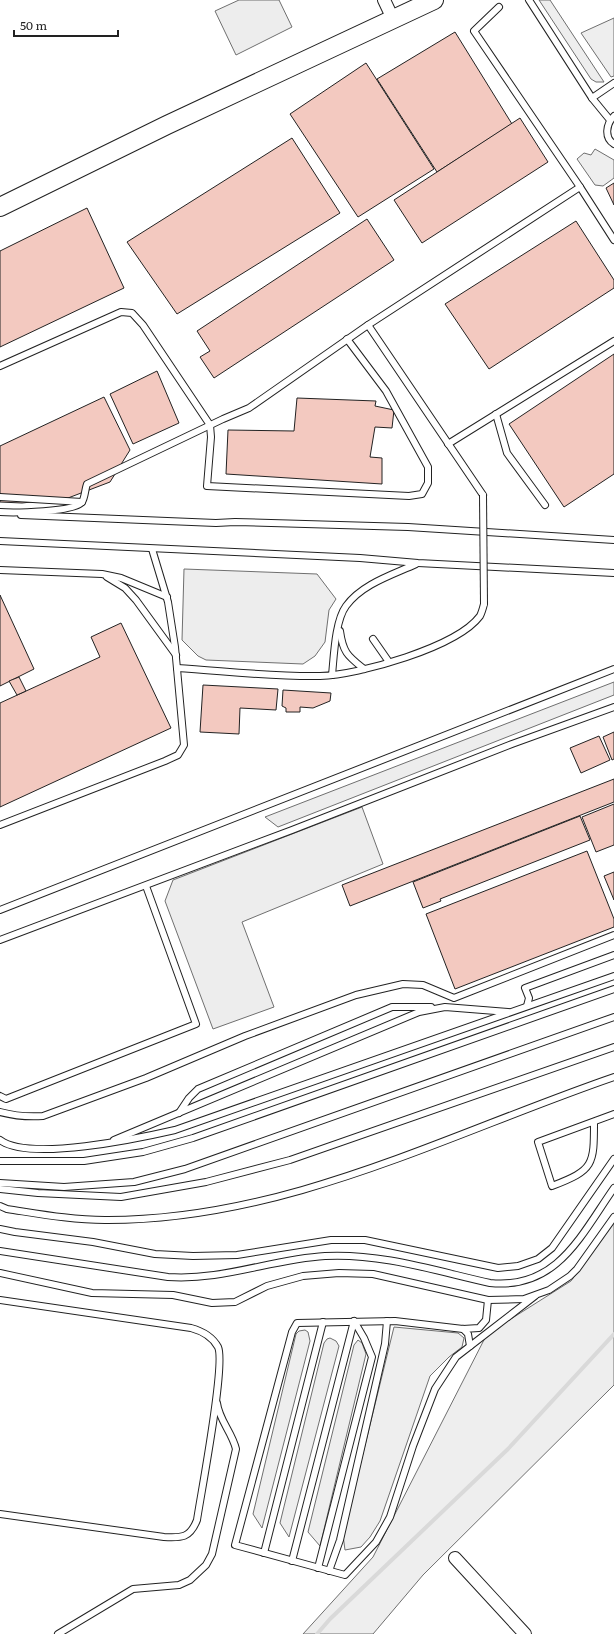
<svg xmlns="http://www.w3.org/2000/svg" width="614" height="1634" font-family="Literata,serif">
<rect width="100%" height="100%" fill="#fff"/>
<g fill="#eee" stroke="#6f6f6f">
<polygon points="539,0 550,0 604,82 596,82 591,79"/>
<polygon points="614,18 614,76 611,77 581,33"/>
<polygon points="595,149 614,160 614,178 603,186 595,185 577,159 584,153 591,155"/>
<polygon points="614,1221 614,1385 423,1575 373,1634 303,1634 373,1557 487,1334 571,1281"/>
<polygon points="394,1327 458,1333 464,1338 462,1347 449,1357 430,1376 380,1521 370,1537 361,1547 345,1550 343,1535"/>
<polygon points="305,1330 308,1332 310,1341 262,1528 253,1514 296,1334 299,1331"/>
<polygon points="330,1338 336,1341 339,1346 289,1537 280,1523 324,1343 327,1339"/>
<polygon points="358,1340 362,1343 366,1354 320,1546 308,1532 354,1345"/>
</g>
<g fill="#ededed" stroke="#6f6f6f">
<polygon points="239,0 279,0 292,27 236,55 215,11"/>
<polygon points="184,569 317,574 336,599 329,610 325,642 315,656 303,664 206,660 198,656 182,640"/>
<polygon points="614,682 614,695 278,827 265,817"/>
<polygon points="362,807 383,864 242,922 274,1007 213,1029 165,901 173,880"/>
</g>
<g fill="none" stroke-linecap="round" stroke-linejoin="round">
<polyline stroke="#d9d9d9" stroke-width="4" points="317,1634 330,1619 508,1449 614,1334"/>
</g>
<g fill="#f3c9c0" stroke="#222">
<polygon points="455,32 512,124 437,172 377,79"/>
<polygon points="366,63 434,169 358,217 290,114"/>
<polygon points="520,118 548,162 422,243 394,200"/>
<polygon points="292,138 340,213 177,314 127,242"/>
<polygon points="614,183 614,205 606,188"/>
<polygon points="87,208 124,288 0,347 0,251"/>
<polygon points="367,219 394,260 214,378 200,357 210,351 197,331"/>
<polygon points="576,221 614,280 614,288 489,369 445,304"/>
<polygon points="614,354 614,474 564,507 509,424"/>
<polygon points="157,371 179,423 133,444 110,394"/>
<polygon points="104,397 130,450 110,482 68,498 22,503 0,502 0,446"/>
<polygon points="297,398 376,401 375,406 394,410 392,428 375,427 370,457 382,458 382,484 226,474 228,430 294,431"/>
<polygon points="0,595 34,669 0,686"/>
<polygon points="121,623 171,728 0,807 0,703 100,657 91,637"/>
<polygon points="19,677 26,691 17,695 9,681"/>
<polygon points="203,685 278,689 276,710 240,708 239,734 200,732"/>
<polygon points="283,690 331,693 330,701 313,708 300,707 300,712 286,712 286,708 282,706"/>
<polygon points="614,732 614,759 612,760 603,737"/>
<polygon points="599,736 610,760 581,773 570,748"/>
<polygon points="614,779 614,802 350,906 342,885"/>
<polygon points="614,804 614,845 596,852 582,817"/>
<polygon points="580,816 590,840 440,899 441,901 423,908 413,882"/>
<polygon points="587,851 614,919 614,927 455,989 426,914"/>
<polygon points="614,872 614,900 604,876"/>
</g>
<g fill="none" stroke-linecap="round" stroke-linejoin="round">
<defs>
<g id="lane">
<polyline points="529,0 592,98 614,83"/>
<polyline points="499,7 474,31 580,187 614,240"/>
<polyline points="592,98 610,120"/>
<path d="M614 116C606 124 604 138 614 144"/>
<polyline points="368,325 483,495"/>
<polyline points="0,366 121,312 132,313 143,325 210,425 211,437 207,486 409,496 422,494 428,483 428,467 386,391 347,339"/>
<polyline points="496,414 507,453 545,505"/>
<polyline points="448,444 614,341"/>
<polyline points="0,497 82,502"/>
<path d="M0 512C13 513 76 512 82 502 85 498 85 489 87 484L223 419 249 408 368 325 580 187"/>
<polyline points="21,515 216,523 235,522 408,527 614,540"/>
<polyline points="0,541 360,558 418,563 614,573"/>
<polyline points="0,570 102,574 121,578 167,597"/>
<polyline points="107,577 125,588 136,600 176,655"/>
<path d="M340 631C343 653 348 656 364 669"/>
<polyline points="373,639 389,662"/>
<path d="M177 668C225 671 273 677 320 676 359 675 457 647 480 616 482 612 483 608 484 604"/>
<path d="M332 675C334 656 335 621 346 606 362 584 392 575 416 564"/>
<polyline points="0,825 165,761 178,755 184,745 175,647 168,602 152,549"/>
<polyline points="0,910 614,669"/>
<polyline points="0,940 292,830 512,744 614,707"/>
<polyline points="527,1006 529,998 525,988 614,955"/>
<polyline points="0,1096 6,1099 196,1024 146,886"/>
<path d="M0 1112C15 1116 28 1117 43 1116L146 1078 245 1036 356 995 403 984 423 985 454 998 614 935"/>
<polyline points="179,1113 189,1098 198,1089 392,1007 431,1007"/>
<path d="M594 1122C594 1165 594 1170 552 1186L538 1142 614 1114"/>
<path d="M0 1140C29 1162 140 1138 175 1130L614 976"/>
<polyline points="114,1140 419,1012 445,1007 508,1012"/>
<polyline points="0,1161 84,1161 143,1152 193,1138 614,989"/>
<polyline points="0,1183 64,1187 134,1182 185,1169 614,1017"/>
<polyline points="0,1189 38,1193 121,1197 206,1182 290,1160 614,1047"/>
<path d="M0 1206 7 1209C40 1214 72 1220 105 1220 285 1221 448 1134 614 1077"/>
<polyline points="0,1229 15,1232 93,1242 155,1254 193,1256 237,1255 331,1240 365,1240 498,1268 518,1266 538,1259 552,1248 614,1159"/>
<path d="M0 1251 168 1277C222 1281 272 1259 325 1256 381 1253 436 1271 490 1283 557 1290 581 1235 614 1188"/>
<polyline points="0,1273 92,1293 173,1295 212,1303 235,1302 267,1286 303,1276 339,1273 373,1274 488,1300 524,1299 549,1290 570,1276 577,1269 614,1217"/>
<path d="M0 1300 191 1328C202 1331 212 1336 218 1347 226 1364 201 1493 197 1520 190 1538 182 1538 164 1537L0 1514"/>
<polyline points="488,1300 486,1320 479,1328 463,1329 395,1321 297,1323 292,1332 235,1545 345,1575 376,1542 390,1517 413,1446 435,1389 456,1357 535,1296"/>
<polyline points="463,1329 468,1334 470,1346"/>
<polyline points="264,1553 323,1322"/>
<polyline points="292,1561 354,1321"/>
<polyline points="318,1568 372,1357 364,1338 354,1321"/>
<polyline points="329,1571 340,1540 385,1344 387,1321"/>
<path d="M58 1634 133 1589 179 1585 190 1580 206 1565 212 1554 236 1449C232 1432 219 1420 217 1403"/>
</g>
<g id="street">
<polyline points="384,0 393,19"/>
<polyline points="455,1558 525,1634"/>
</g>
<polyline id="secondary" points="0,207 167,125 434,0"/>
</defs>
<use href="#lane" stroke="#222" stroke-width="8"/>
<use href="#street" stroke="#222" stroke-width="14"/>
<use href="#secondary" stroke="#222" stroke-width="20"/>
<use href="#lane" stroke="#fff" stroke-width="6"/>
<use href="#street" stroke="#fff" stroke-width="12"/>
<use href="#secondary" stroke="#fff" stroke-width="18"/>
<defs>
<polyline id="lane-bridge" points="483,495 484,604"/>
</defs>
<use href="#lane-bridge" stroke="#222" stroke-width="8" stroke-linecap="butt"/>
<use href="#lane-bridge" stroke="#fff" stroke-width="6"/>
</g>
<path d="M14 30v6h104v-6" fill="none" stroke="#222222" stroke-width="2"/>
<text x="20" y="30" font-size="12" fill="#222222" stroke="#ffffff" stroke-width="3" paint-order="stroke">50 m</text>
</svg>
